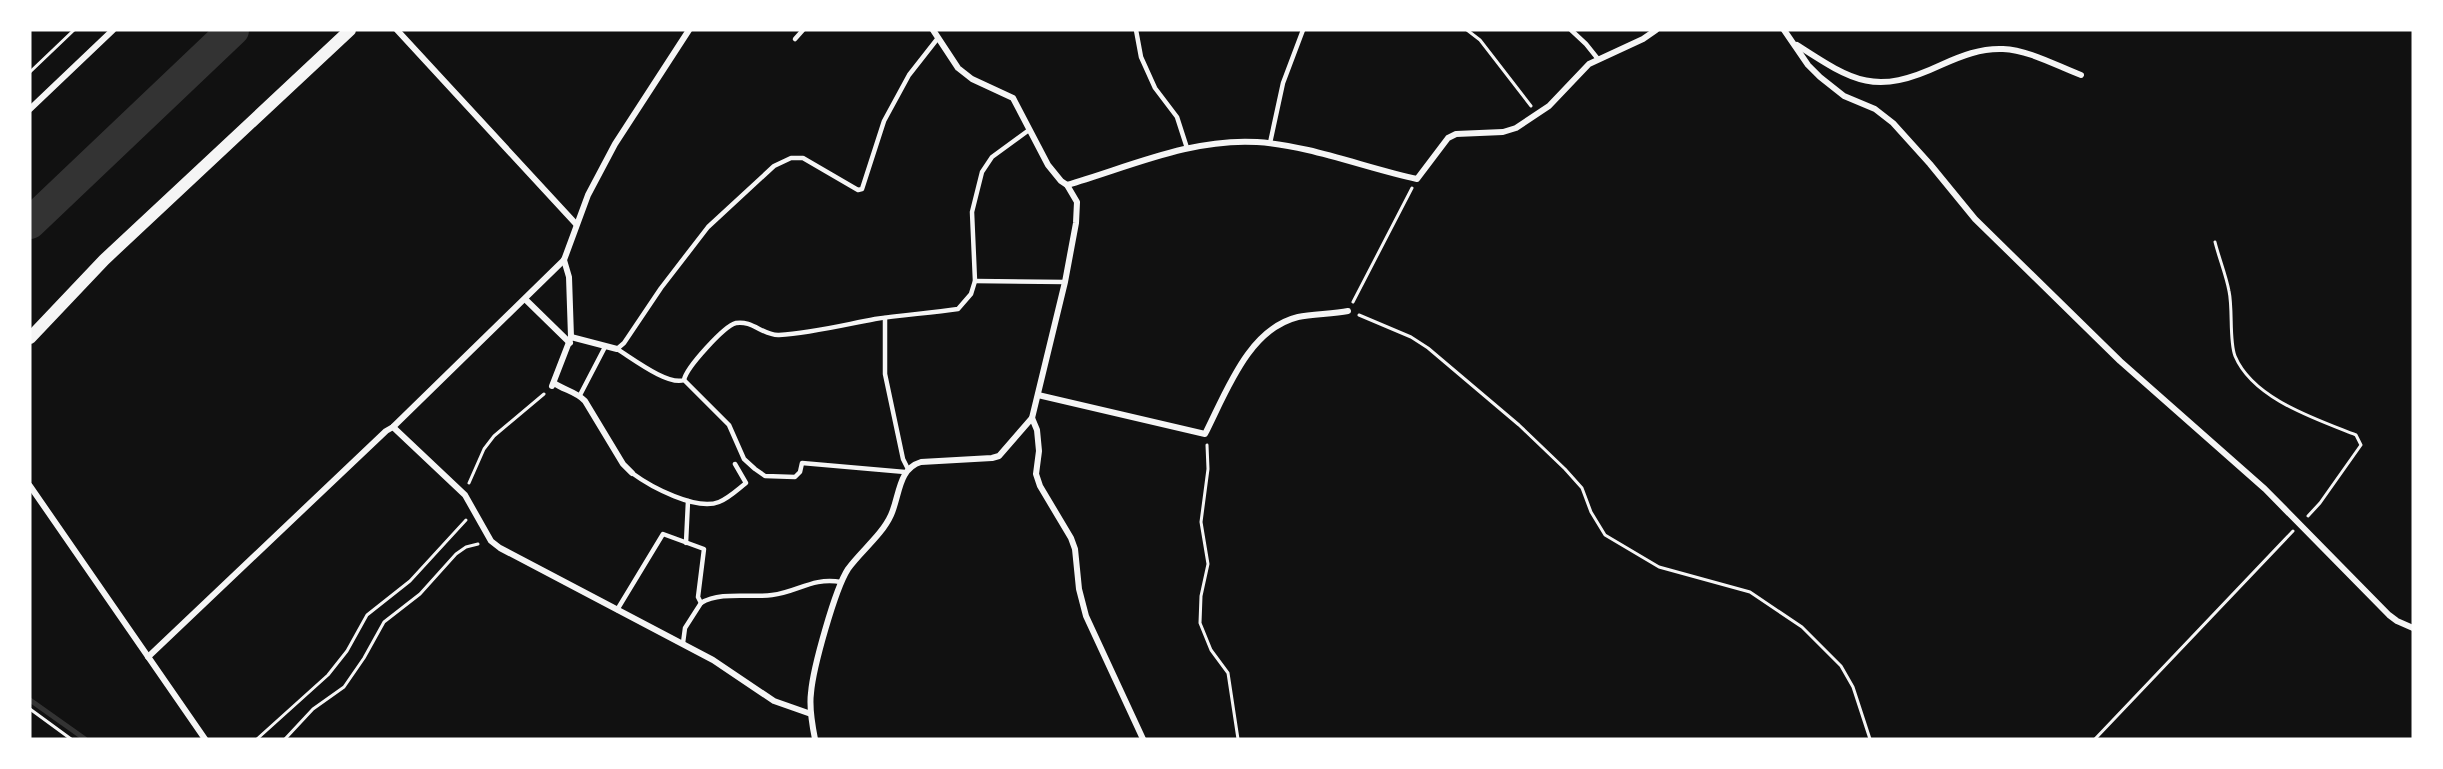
<svg xmlns="http://www.w3.org/2000/svg" width="2443" height="769" font-family="'Fira Sans',sans-serif">
<rect width="100%" height="100%" fill="#111"/>
<g fill="none" stroke-linecap="round" stroke-linejoin="round">
<polyline stroke="#333" stroke-width="5" points="30,700 85,739"/>
<polyline stroke="#333" stroke-width="32" points="30,223 233,30"/>
<g stroke="#f5f5f5" stroke-width="3">
<polyline points="1467,30 1480,40 1531,106"/>
<polyline points="30,72 74,30"/>
<path d="M2215 242C2219 258 2226 275 2229 291 2233 309 2229 341 2235 356 2253 399 2316 419 2356 435L2361 445 2320 503 2308 516"/>
<polyline points="1353,302 1412,188"/>
<polyline points="1359,315 1411,337 1428,348 1519,425 1565,469 1582,488 1591,512 1605,535 1659,567 1750,592 1802,627 1841,666 1853,687 1870,739"/>
<polyline points="1207,445 1208,469 1201,522 1208,564 1201,596 1200,623 1211,650 1228,673 1238,739"/>
<polyline points="469,483 484,449 494,436 544,394"/>
<polyline points="30,709 71,739"/>
<polyline points="257,739 328,675 347,651 367,615 410,581 466,520"/>
<polyline points="285,739 313,709 344,687 364,658 384,622 420,594 456,554 466,547 478,544"/>
<polyline points="2095,739 2293,531"/>
</g>
<g stroke="#f5f5f5" stroke-width="4.5">
<polyline points="1136,30 1141,57 1155,88 1177,117 1187,148"/>
<polyline points="1571,30 1586,44 1598,59"/>
<path d="M938 38 909 75 884 121 862 189 858 190 803 158H791L774 166 708 227 661 288 624 343 617 349C632 358 668 386 684 380 686 368 724 326 736 323 752 320 764 336 779 335 812 333 843 325 875 319 902 315 930 313 958 309L971 294 975 281 972 212 982 172 992 157 1029 130"/>
<polyline points="795,39 803,30"/>
<polyline points="1270,143 1283,83 1303,30"/>
<polyline points="975,281 1065,282"/>
<polyline points="885,318 885,374 903,459 908,469"/>
<polyline points="684,380 729,425 744,459 755,469 765,476 795,477 800,472 802,463 905,472"/>
<polyline points="580,395 605,347"/>
<path d="M632 473C651 487 696 511 719 502 729 498 737 490 746 483L735 464"/>
<polyline points="686,543 688,501"/>
<path d="M701 603C721 591 750 598 772 595 798 592 812 577 841 582"/>
<polyline points="617,610 663,534 704,549 698,597 701,603 685,628 683,643"/>
</g>
<g stroke="#f5f5f5" stroke-width="6">
<polyline points="397,30 576,224"/>
<polyline points="933,30 958,68 972,79 1013,98 1048,165 1061,181 1067,185 1077,202 1076,223 1065,282 1032,418 1037,430 1039,451 1036,474 1040,486 1071,538 1075,549 1079,589 1086,616 1143,739"/>
<polyline points="1784,30 1808,65 1820,77 1844,96 1875,109 1893,123 1930,164 1975,219 2120,361 2265,489 2389,615 2397,621 2413,628"/>
<path d="M1797 45C1854 82 1875 96 1941 65 1961 56 1981 48 2003 49 2029 50 2057 66 2081 75"/>
<polyline points="30,109 113,30"/>
<path d="M1067 185C1129 167 1191 138 1257 142 1308 145 1366 168 1417 179L1448 138 1456 134 1503 132 1516 128 1549 106 1589 64 1643 39 1656 30"/>
<polyline points="525,299 570,343"/>
<polyline points="571,337 617,349"/>
<path d="M554 383C564 390 577 392 585 401L623 464 632 473"/>
<polyline points="552,386 571,337 569,277 564,260"/>
<path d="M1038 395 1205 434C1226 393 1248 329 1298 317 1312 314 1332 314 1348 311"/>
<polyline points="393,427 465,495 491,541 500,548 713,660 774,701 811,714"/>
<polyline points="30,486 205,739"/>
<polyline points="148,657 386,431 393,427 564,260 588,195 615,144 689,30"/>
<path d="M815 739C812 724 809 708 811 693 813 668 835 589 848 569 861 551 882 535 891 515 900 495 898 469 921 462L992 458 999 456 1032 418"/>
</g>
<polyline stroke="#f5f5f5" stroke-width="12" points="30,338 104,260 350,30"/>
</g>
<rect width="2443" height="769" fill="none" stroke="#ffffff" stroke-width="63"/>
</svg>
